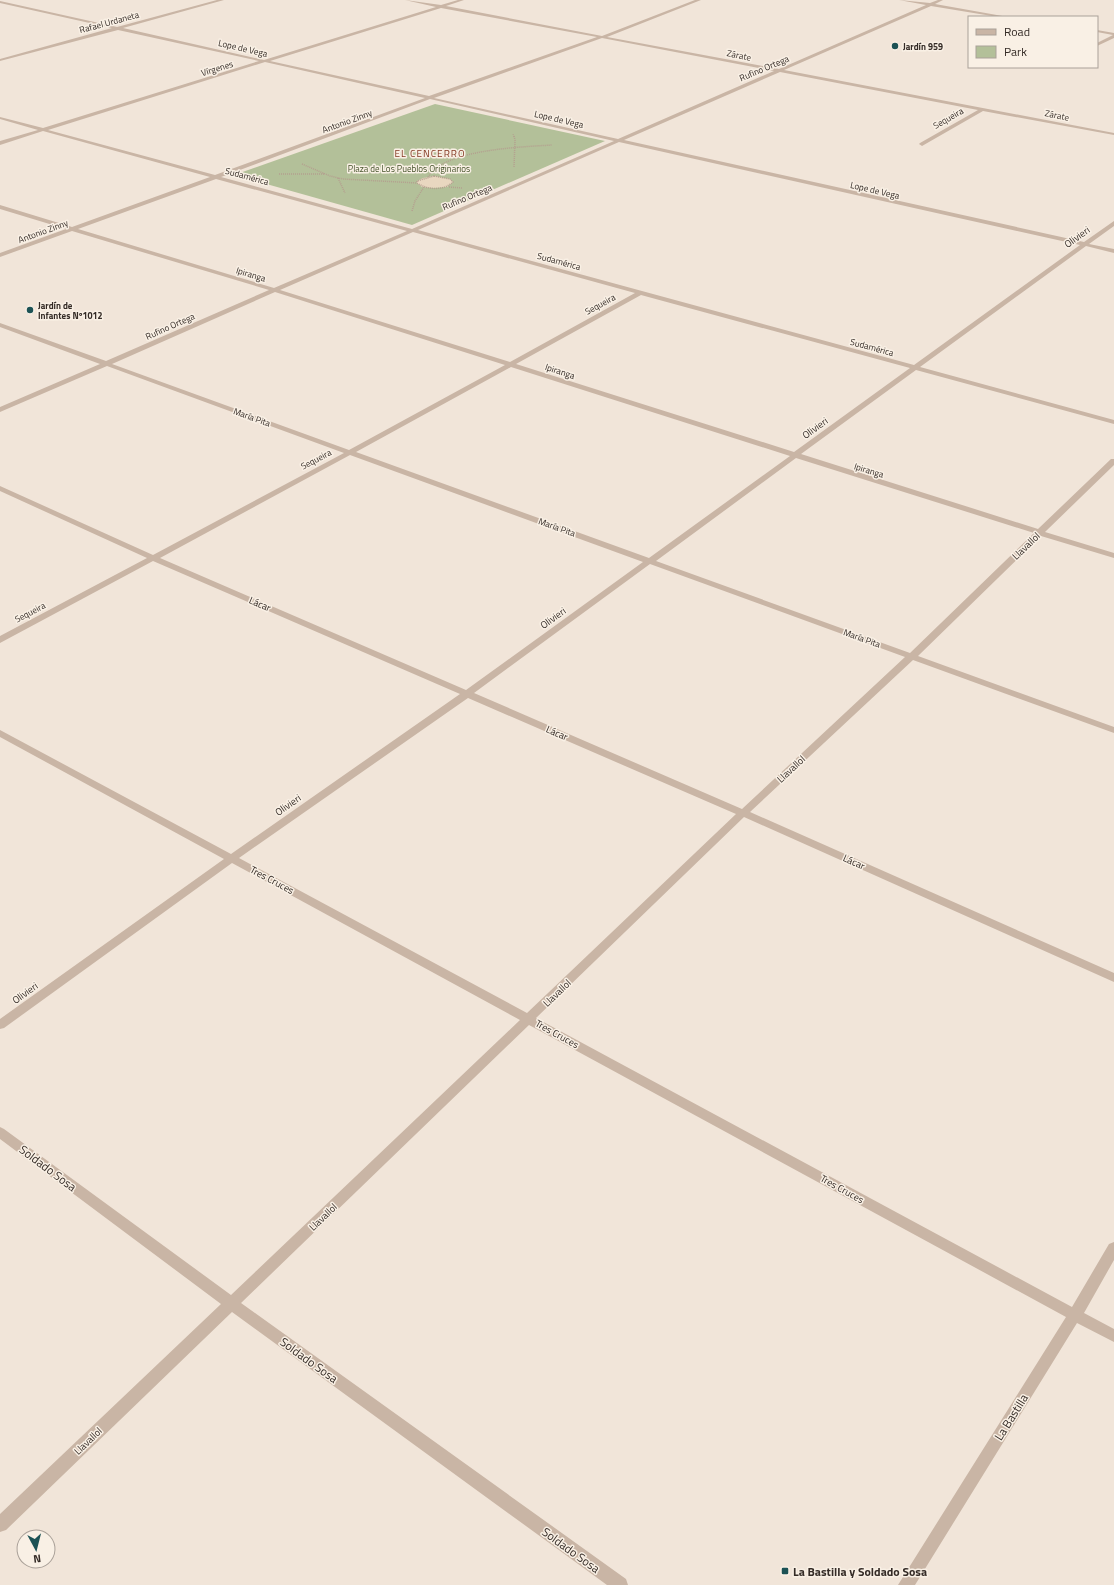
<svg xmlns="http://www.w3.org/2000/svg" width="1114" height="1585" font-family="'Titillium Web',sans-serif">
<rect width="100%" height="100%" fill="#f1e5d9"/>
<polygon fill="#b3c099" points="435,104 605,141 412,225 234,175"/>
<polygon fill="#e9d7c0" points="434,176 450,179 453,182 447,187 433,188 422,187 417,183 417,181 423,178"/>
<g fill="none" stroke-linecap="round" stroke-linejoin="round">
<polyline stroke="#b49f8f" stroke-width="1" stroke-dasharray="1 1" stroke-linecap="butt" points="513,134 514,137"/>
<g stroke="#b49f8f" stroke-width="1.5" stroke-dasharray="1 1" stroke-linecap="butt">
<polyline points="514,136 515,140 514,167"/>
<polyline points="302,164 330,176 343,179 417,183"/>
<polyline points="279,174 324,174"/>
<path d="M434 176 450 179 453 182C443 191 428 190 417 183V181Z"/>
<path d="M428 177C430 174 433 170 436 168 463 149 520 147 552 145"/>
<polyline points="338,178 345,193"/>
<polyline points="449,187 462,188"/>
<polyline points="412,211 415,201 424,187"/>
</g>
<g fill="#c9b5a5" fill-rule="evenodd">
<path d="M217 0H224L123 28 264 60 436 7 405 0 441 5 458 0H464L446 6 602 36 695 0H701L607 37 779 69 926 5 899 0 930 3 938 0H943L935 4 1008 17H998L931 6 784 70 1114 133V135L983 111 922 146 919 144 920 143 978 110 780 72 624 140 1084 242 1114 221V226L1089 244 1114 249V253L1086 246 920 367 1114 420V424L916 370 801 454 1038 529 1111 459H1114V465L1045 532 1114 553V558L1041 536 918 656 1114 727V733L913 660 750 812 1114 973V982L744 817 536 1018 1072 1307 1109 1244 1114 1242V1260L1084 1313 1114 1329V1342L1077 1323 915 1585H898L1066 1317 529 1025 241 1303 626 1579 628 1585H607L232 1312 6 1530 0 1532V1514L221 1304 0 1139V1127L4 1129 231 1295 520 1020 232 863 4 1028 0 1029V1019L224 859 0 737V730L231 854 460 694 153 561 0 643V636L147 558 0 491V486L153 555 344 453 107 366 0 412V407L100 364 0 327V323L106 361 269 290 72 231 0 257V253L66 229 0 209V205L72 227 210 177 43 131 0 145V141L38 130 0 119V117L43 128 259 61 118 30 0 61V59L112 28 0 3V1L117 27ZM441 8 597 37 429 96 270 61ZM602 38 774 71 618 139 434 98ZM265 62 425 98 215 175 48 130ZM430 99 614 141 412 229 221 177ZM619 142 1080 245 914 365 418 230ZM216 179 407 231 274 288 78 229ZM413 232 635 293 510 362 280 290ZM275 292 505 365 349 450 112 364ZM641 295 910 368 794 452 516 364ZM511 367 790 456 649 558 356 452ZM350 455 643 562 466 690 160 558ZM796 458 1034 533 910 653 656 561ZM650 564 905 657 742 809 474 693ZM468 698 736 814 527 1013 239 858Z"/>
<polygon points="1097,30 1114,33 1114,38 1097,46 1097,43 1113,35 1097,32"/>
</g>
</g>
<g fill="#1c5255" stroke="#f9f0e5" stroke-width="1.5">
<circle cx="895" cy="46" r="4"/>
<circle cx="30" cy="310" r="4"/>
<rect x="781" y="1567" width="8" height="8" rx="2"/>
</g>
<g text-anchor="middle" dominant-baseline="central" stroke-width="3" stroke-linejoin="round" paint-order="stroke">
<g font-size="9" fill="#342b26" stroke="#f9f0e5">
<text transform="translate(109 22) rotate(-15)">Rafael Urdaneta</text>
<text transform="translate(243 48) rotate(13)">Lope de Vega</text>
<text transform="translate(739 55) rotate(11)">Zárate</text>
<text transform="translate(217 68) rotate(-17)">Vírgenes</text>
<text transform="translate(764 68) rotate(-23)">Rufino Ortega</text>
<text transform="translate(1057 115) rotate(11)">Zárate</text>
<text transform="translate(948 118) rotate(-30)">Sequeira</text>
<text transform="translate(559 119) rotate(13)">Lope de Vega</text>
<text transform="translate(347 121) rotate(-20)">Antonio Zinny</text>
<text transform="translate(247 176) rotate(15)">Sudamérica</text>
<text transform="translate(875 190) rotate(13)">Lope de Vega</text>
<text transform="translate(467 197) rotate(-23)">Rufino Ortega</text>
<text transform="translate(43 231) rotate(-20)">Antonio Zinny</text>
<text transform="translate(559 261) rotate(15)">Sudamérica</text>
<text transform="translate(251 274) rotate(17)">Ipiranga</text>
<text transform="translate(600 304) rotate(-29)">Sequeira</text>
<text transform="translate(170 326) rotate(-24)">Rufino Ortega</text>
<text transform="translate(872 347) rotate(15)">Sudamérica</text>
<text transform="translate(560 371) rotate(18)">Ipiranga</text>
<text transform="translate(252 417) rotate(20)">María Pita</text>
<text transform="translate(316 459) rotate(-28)">Sequeira</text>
<text transform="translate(869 470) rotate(17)">Ipiranga</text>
<text transform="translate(557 527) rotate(20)">María Pita</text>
<text transform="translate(30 612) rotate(-28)">Sequeira</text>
<text transform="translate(862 638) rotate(20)">María Pita</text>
</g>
<g font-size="9" font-weight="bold" fill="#342b26" stroke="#f9f0e5" text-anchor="start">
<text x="903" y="46">Jardín 959</text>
<text x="38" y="305">Jardín de<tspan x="38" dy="10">Infantes Nº1012</tspan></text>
</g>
<g font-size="9" fill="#44522a" stroke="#f9f0e5">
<text x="409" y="168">Plaza de Los Pueblos Originarios</text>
</g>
<g font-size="10" letter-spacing="1" fill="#833720" stroke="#f9f0e5">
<text x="430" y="153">EL CENCERRO</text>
</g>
<g font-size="10" fill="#342b26" stroke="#f9f0e5">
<text transform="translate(1077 237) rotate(-36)">Olivieri</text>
<text transform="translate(815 428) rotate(-36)">Olivieri</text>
<text transform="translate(1026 546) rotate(-44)">Llavallol</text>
<text transform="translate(260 604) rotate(23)">Lácar</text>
<text transform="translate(553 618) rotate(-36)">Olivieri</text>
<text transform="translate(557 733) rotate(23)">Lácar</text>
<text transform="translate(791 769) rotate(-43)">Llavallol</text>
<text transform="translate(288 805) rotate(-35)">Olivieri</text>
<text transform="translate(854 862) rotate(24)">Lácar</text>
<text transform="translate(272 880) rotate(28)">Tres Cruces</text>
<text transform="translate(25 993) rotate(-36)">Olivieri</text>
<text transform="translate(557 993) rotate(-44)">Llavallol</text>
<text transform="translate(557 1034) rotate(29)">Tres Cruces</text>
<text transform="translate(842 1189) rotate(29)">Tres Cruces</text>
<text transform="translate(323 1217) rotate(-44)">Llavallol</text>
<text transform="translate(88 1441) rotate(-44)">Llavallol</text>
</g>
<g font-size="12" fill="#342b26" stroke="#f9f0e5">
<text transform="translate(48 1168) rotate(37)">Soldado Sosa</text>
<text transform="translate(309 1360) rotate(36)">Soldado Sosa</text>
<text transform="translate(1011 1417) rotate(-58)">La Bastilla</text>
<text transform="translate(571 1550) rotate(36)">Soldado Sosa</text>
</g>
<g font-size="12" font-weight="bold" fill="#342b26" stroke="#f9f0e5" text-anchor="start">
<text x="793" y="1571">La Bastilla y Soldado Sosa</text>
</g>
</g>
<rect x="968" y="16" width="130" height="52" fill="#f9f0e5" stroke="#aaa199"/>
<rect x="976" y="29" width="20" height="6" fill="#c9b5a5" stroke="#aaa199"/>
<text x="1004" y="36" font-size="12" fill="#342b26">Road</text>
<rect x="976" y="46" width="20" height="12" fill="#b3c099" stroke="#aaa199"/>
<text x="1004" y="56" font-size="12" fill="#342b26">Park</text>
<g transform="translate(36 1549) rotate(173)"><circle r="19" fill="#f9f0e5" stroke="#aaa199"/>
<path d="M0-3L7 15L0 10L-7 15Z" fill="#1c5255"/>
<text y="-6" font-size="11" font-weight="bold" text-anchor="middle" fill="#342b26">N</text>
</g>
</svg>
